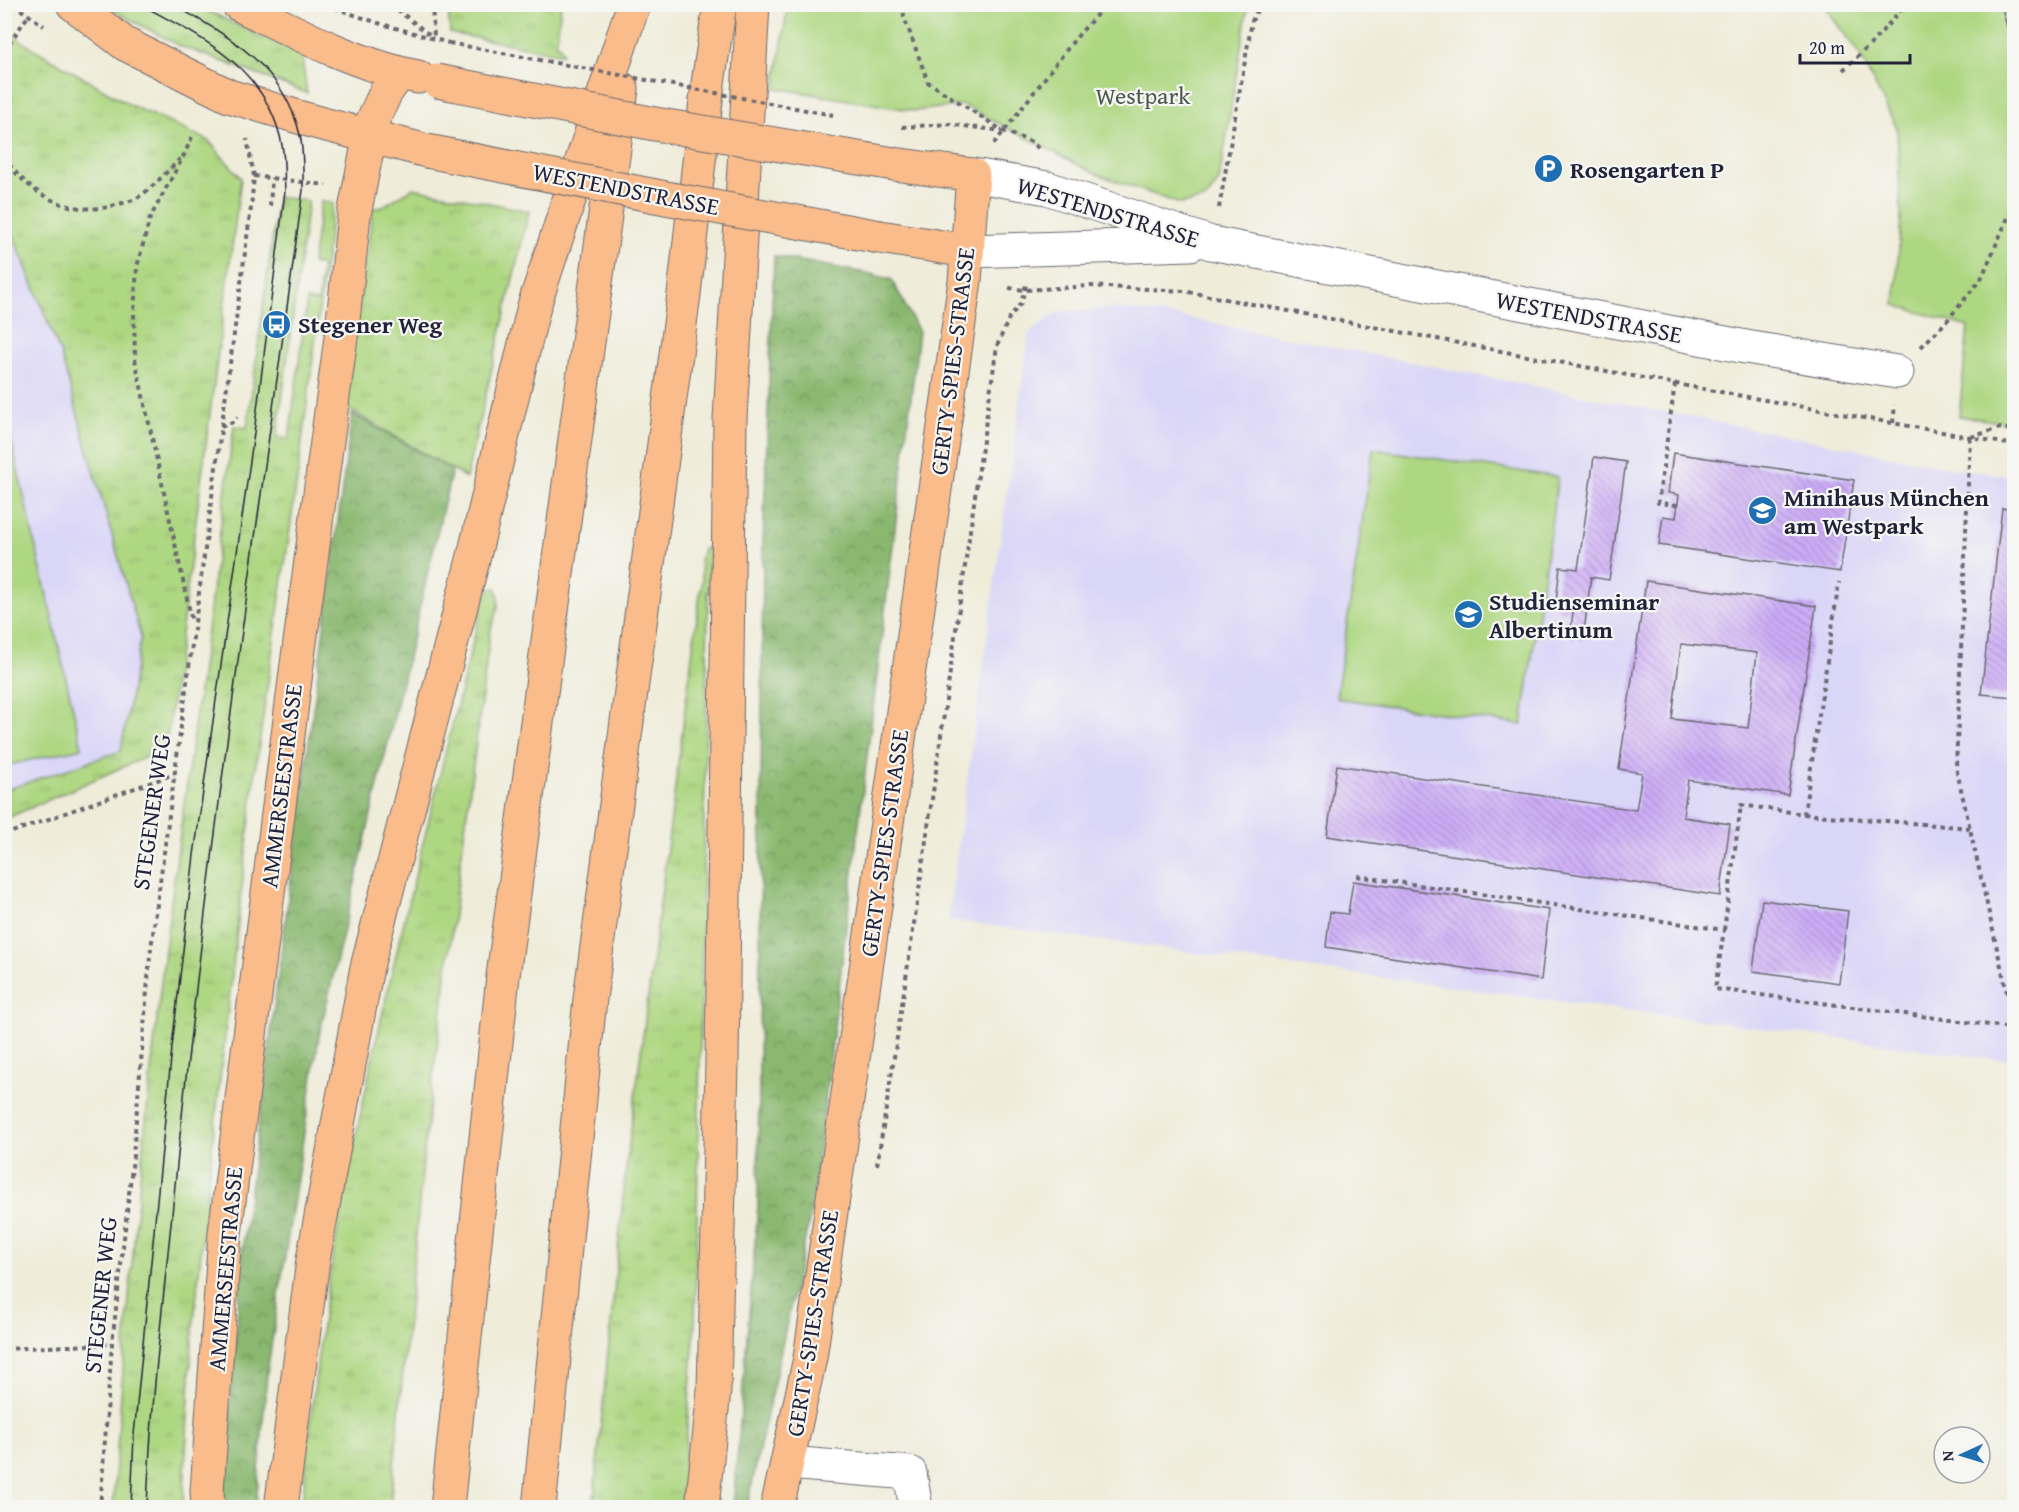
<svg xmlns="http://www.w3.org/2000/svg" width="2019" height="1512" font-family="'Gentium Book Plus',serif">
<defs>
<pattern id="grass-tufts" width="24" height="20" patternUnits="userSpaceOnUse" patternTransform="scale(1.5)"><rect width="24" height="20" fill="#aed782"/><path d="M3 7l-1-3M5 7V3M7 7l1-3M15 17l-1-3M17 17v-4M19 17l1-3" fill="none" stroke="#95b871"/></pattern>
<pattern id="forest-crowns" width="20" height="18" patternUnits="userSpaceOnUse" patternTransform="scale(1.5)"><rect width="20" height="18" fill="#8ab870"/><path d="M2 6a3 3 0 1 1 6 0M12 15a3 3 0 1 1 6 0" fill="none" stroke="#70955d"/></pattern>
<pattern id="building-back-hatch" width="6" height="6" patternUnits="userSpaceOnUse" patternTransform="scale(1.5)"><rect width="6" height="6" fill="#cdadf7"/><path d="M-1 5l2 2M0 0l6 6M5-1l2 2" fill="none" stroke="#a68cc9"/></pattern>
</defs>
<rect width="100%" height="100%" fill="#f6f6f2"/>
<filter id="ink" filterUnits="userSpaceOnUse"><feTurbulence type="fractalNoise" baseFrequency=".0167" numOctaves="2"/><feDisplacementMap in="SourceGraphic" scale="12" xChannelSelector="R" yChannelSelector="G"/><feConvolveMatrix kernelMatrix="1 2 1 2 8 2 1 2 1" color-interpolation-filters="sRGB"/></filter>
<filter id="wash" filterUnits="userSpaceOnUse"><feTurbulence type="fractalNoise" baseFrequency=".008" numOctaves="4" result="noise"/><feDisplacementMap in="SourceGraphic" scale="24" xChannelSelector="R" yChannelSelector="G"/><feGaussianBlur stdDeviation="1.35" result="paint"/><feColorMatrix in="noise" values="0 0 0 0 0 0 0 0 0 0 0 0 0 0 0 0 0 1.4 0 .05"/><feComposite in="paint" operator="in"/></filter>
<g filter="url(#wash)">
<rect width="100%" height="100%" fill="#efecd9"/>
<g fill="#dad6f7">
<polygon points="4,215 60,352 141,637 121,751 5,790"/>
<polygon points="1116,308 1176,316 1957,469 2014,477 2014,1059 1995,1059 948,920 1029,333 1058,312"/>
</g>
<g fill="url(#grass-tufts)" stroke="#687c5e" stroke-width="1.5">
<polygon points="103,5 196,5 260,36 301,52 307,93 178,45"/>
<polygon points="448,5 561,5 556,45 560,46 563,54 450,33"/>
<polygon points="5,28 27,45 132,106 208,140 241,178 166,748 5,819 5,790 121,751 141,637 60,352 5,215"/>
<polygon points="413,188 529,211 466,478 345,407 373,208 380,208"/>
<path d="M278 197 308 201 277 437 289 439 307 300 318 302 322 266 312 264 321 202 333 203 298 473 256 765 210 1166 192 1340 183 1507H113C126 1313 144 1119 168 925 189 759 212 593 234 426L247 428Z"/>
<polygon points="709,548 695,1324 681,1507 593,1507 626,1168 702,578 700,560 703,549"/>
<path d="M496 588C503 600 494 619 490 632L425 1141 390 1507H302C311 1418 319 1328 336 1239 375 1023 432 810 484 597L488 589Z"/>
</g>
<g fill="url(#forest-crowns)" stroke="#566d56" stroke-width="1.5">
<polygon points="774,256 871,274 892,280 919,332 812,1207 747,1507 733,1508 758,1205 763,544"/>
<polygon points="352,414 452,470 319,1036 267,1373 256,1507 224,1508 223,1498 243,1243"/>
</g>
<g fill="#aed782" stroke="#687c5e" stroke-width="1.5">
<polygon points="788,5 1248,5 1219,181 1206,199 1180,204 1094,173 963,105 915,111 775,88"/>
<polygon points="1823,5 2014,5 2014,424 1959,416 1968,327 1895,305 1901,216 1897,128 1859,54"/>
<polygon points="5,414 82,748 5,766 4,766"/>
<polygon points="1373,449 1558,477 1522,725 1336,698"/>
</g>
<g id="blocks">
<g fill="url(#building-back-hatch)" fill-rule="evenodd">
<polygon points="2001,4 2014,4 2014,54"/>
<polygon points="1673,453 1854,480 1840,572 1659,545 1663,516 1676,518 1679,495 1668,493"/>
<polygon points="1594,457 1626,462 1609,580 1591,577 1583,639 1570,637 1573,612 1555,610 1560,567 1578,569"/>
<polygon points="2002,508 2014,510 2014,697 1981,694"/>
<path d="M1646 581 1816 606 1788 795 1688 780 1683 817 1730 824 1720 896 1327 836 1337 765 1636 810 1642 773 1619 769ZM1681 644 1757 653 1748 728 1672 719Z"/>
<polygon points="2013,827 2014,827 2014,849 2011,849"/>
<polygon points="1353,881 1549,910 1541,980 1326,947 1330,912 1348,914"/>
<polygon points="1762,900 1848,911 1839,983 1753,971"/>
</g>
</g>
</g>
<g filter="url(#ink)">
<use href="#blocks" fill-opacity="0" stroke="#6a6972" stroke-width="1.5"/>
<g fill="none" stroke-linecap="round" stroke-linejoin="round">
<defs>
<g id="minor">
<polyline points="973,175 1047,188 1211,243 1746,347 1897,372"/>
<polyline points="967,251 1191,244"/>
<polyline points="788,1463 910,1473 916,1508"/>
</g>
<g id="major">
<polyline points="73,4 125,44 229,96 315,122 427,151"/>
<path d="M238 4C294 32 356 65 418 77"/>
<polyline points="880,237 967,251"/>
<polyline points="208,1508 207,1491 225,1233 296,672 342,330 354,215 373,120 386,92 399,74"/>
<polyline points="777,1508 810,1358 965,281 973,175 894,164"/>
</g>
<g id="highway">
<polyline points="281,1508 313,1260 367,967 473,560 534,306 633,6"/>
<polyline points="447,1508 503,976 622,89"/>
<polyline points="539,1508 590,999 684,294 708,83 720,4"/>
<polyline points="702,1508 714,1390 722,1064 730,419 753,4"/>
</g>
</defs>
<use href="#minor" stroke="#6a6972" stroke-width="35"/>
<use href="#major" stroke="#6a6972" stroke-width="35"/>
<use href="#highway" stroke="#6a6972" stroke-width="35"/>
<g stroke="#6a6972" stroke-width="4" stroke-dasharray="4.5 4.5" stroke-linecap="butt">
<polyline points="13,4 44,26"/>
<polyline points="390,4 431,36"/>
<polyline points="432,4 434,38"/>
<polyline points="903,4 904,17 928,82 1003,131 1032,142 1039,149"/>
<polyline points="326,5 378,23 449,43"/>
<polyline points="4,51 28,16"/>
<polyline points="1843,70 1870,45 1906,4"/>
<polyline points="902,127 949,124 1002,131"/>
<polyline points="192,137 184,155 150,218 137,267 134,313 135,359 192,622"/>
<polyline points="994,144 1075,39 1106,4"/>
<path d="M4 157C29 196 74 219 119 204 125 202 132 201 137 198 152 189 168 170 182 157"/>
<polyline points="254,176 326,185"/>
<polyline points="270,206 272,178"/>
<polyline points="1219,208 1252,21 1260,4"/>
<polyline points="1009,288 1025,290 1091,286 1183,291 1654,380 2014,445"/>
<polyline points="1921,347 1946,322 1981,279 2014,204"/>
<polyline points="1675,384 1658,503 1678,505"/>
<polyline points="1893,423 1895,405"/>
<polyline points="221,427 231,423 237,417"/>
<polyline points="1970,437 1956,767 2010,1006 2014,1053"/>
<polyline points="1971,437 2000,428 2014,430"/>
<polyline points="1804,814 1970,828"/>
<polyline points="4,835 174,774"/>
<polyline points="1357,876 1724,930 1715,989 2012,1028"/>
<polyline points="1724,930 1741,805 1804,814 1839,582"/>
<path d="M877 1165C921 893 956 619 997 346L1009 318 1021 303 1026 285"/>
<polyline points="4,1349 112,1344"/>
<polyline points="100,1508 112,1344 132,1167 150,956 251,208 254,176 247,139"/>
</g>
<use href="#minor" stroke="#fff" stroke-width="33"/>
<use href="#major" stroke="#f9bc8a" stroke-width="33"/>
<use href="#highway" stroke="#f9bc8a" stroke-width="33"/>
<g stroke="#22223b" stroke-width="1.5">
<path d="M131 1508 134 1435 173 1038 194 855 254 433 285 191C284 176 285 160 282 145 267 67 202 38 140 4"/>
<path d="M147 1508C151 1396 165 1286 176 1175 208 846 259 518 303 190 303 172 304 153 300 135 284 66 229 36 172 4"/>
</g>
<defs>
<g id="major-bridge">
<polyline points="437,81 655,124 894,164"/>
<polyline points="427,151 671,199 880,237"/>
</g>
</defs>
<use href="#major-bridge" stroke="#6a6972" stroke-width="35" stroke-linecap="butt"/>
<polyline stroke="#6a6972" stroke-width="4" stroke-dasharray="4.5 4.5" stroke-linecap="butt" points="449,43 833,115"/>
<use href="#major-bridge" stroke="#f9bc8a" stroke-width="33"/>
</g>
</g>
<defs>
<symbol id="parking-disc" viewBox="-11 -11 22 22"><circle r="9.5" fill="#1f6fb2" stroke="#f6f6f2"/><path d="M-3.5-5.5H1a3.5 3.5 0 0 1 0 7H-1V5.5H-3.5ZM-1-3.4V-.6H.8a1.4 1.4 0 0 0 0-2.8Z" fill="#fff"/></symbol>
<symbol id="bus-disc" viewBox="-11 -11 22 22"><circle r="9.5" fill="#1f6fb2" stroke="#f6f6f2"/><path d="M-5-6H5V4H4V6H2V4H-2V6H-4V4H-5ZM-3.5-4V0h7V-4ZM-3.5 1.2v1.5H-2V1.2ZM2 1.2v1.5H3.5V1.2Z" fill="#fff"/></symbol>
<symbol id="school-disc" viewBox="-11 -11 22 22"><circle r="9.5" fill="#1f6fb2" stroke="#f6f6f2"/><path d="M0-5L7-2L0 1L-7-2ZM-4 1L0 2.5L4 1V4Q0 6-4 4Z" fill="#fff"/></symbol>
</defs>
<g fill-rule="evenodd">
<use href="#parking-disc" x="1532" y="152" width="33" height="33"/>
<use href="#bus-disc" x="260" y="308" width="33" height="33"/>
<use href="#school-disc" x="1746" y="494" width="33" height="33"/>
<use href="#school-disc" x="1452" y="598" width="33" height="33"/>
</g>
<g text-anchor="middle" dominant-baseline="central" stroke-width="4.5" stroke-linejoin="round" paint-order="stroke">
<g font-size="24" fill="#4c5850" stroke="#f6f6f2">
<text x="1143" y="95">Westpark</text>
</g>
<g font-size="24" font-weight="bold" fill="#22223b" stroke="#f6f6f2" text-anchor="start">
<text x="1570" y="169">Rosengarten P</text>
<text x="298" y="324">Stegener Weg</text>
<text x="1784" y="497">Minihaus München<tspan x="1784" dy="28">am Westpark</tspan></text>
<text x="1489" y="601">Studienseminar<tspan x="1489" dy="28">Albertinum</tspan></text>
</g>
<g font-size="24" fill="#22223b" stroke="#f6f6f2">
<text transform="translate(626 189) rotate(11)">WESTENDSTRASSE</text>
<text transform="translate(1108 212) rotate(17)">WESTENDSTRASSE</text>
<text transform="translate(1589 317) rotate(11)">WESTENDSTRASSE</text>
<text transform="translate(952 361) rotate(-83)">GERTY-SPIES-STRASSE</text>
<text transform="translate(281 786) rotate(-83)">AMMERSEESTRASSE</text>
<text transform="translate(151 812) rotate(-82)">STEGENER WEG</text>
<text transform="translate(884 843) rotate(-82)">GERTY-SPIES-STRASSE</text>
<text transform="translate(225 1269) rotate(-85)">AMMERSEESTRASSE</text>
<text transform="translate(100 1295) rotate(-84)">STEGENER WEG</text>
<text transform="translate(812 1323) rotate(-81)">GERTY-SPIES-STRASSE</text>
</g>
</g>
<rect width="2019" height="1512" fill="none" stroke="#f6f6f2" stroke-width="24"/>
<g transform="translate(1962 1455) rotate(266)"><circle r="28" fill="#f6f6f2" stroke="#a1a1a9" stroke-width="1.5"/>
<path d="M0-4.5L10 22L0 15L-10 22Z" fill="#1f6fb2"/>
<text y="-9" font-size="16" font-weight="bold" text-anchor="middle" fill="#22223b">N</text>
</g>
<path d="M1800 54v9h110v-9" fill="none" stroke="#22223b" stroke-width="3"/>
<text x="1809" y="54" font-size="18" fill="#22223b" stroke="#f6f6f2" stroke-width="4.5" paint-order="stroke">20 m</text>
</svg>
